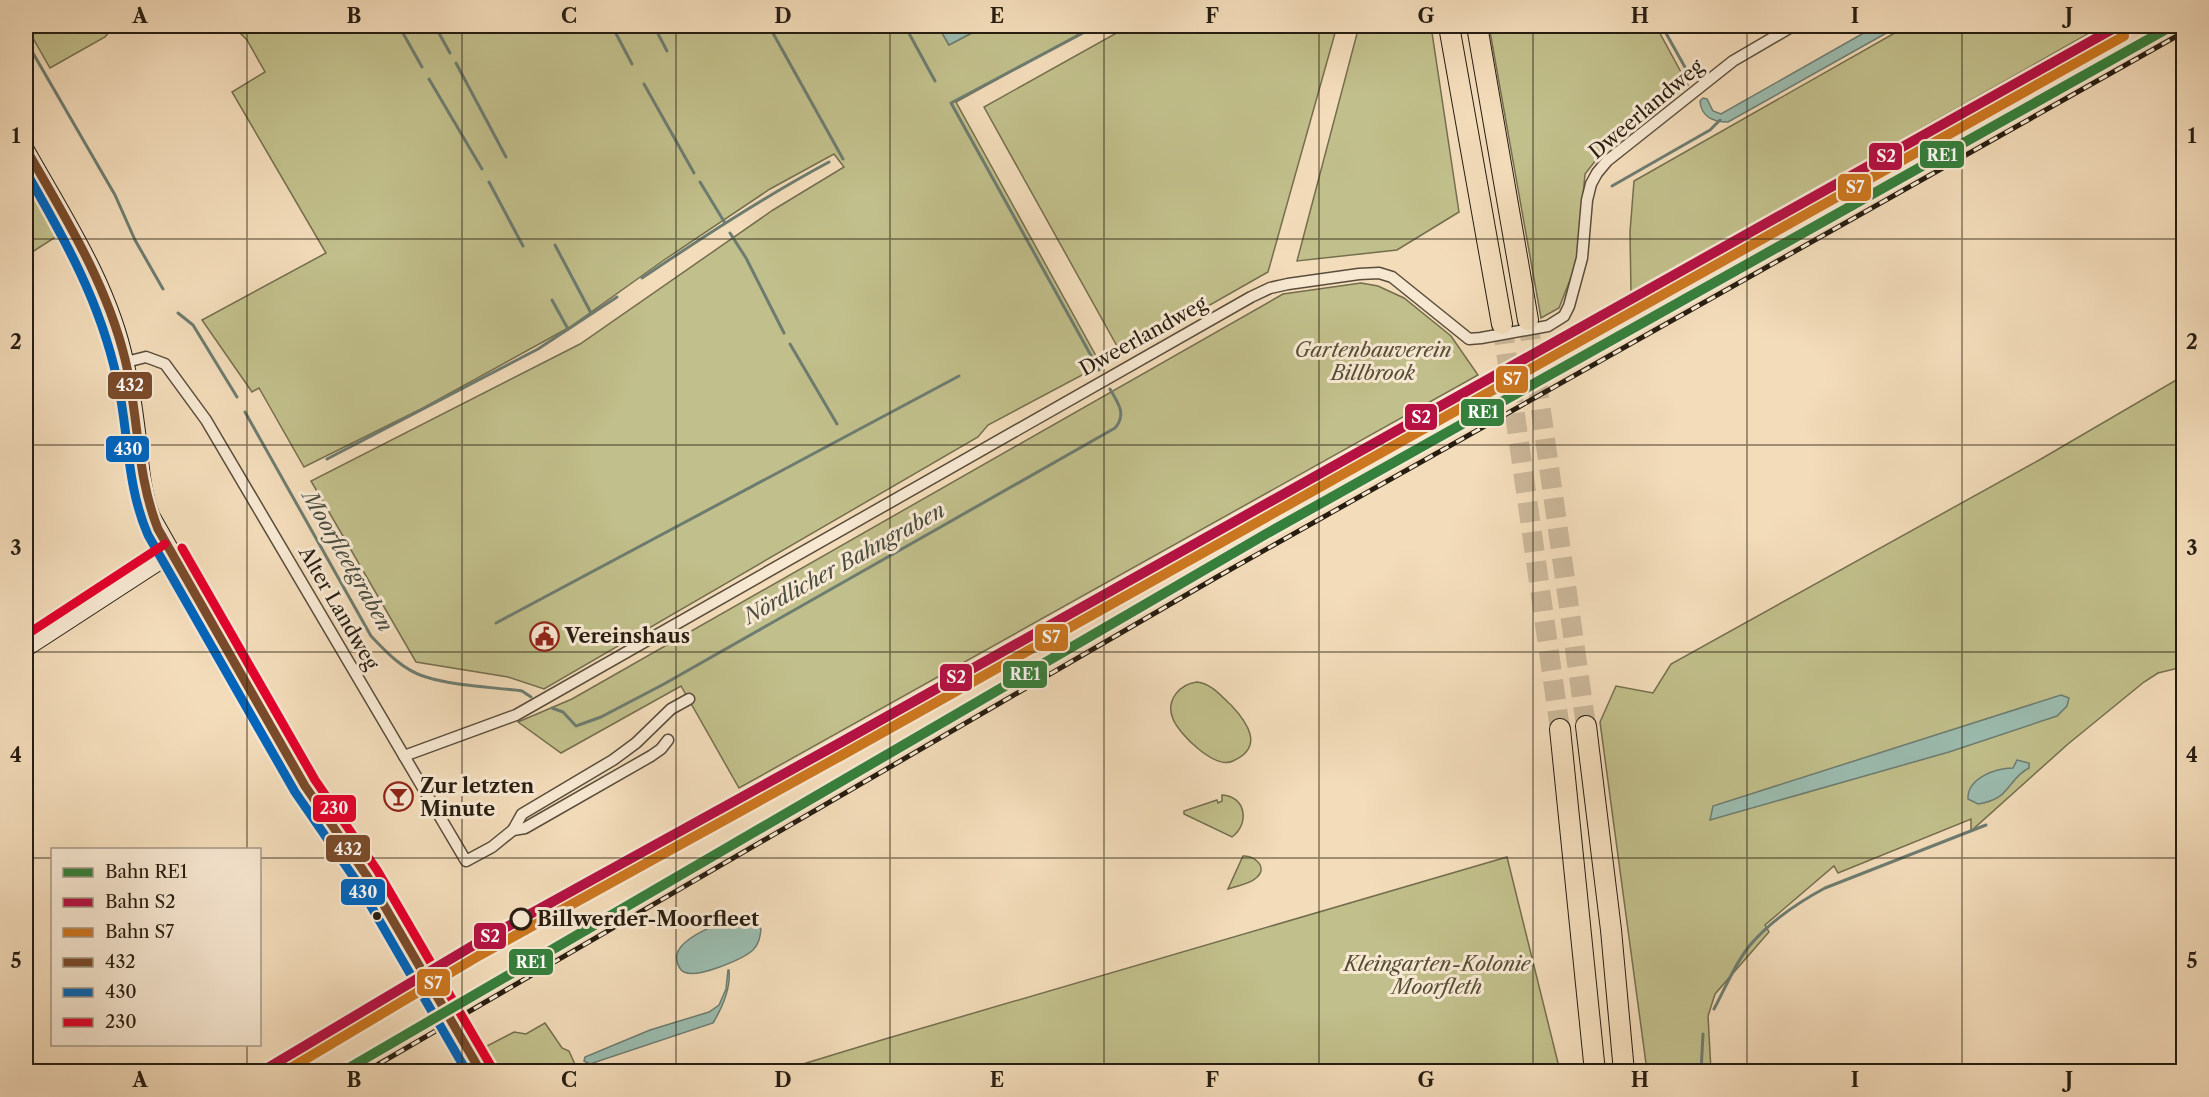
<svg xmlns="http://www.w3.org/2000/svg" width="2209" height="1097" font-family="'Libre Caslon Text',serif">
<rect width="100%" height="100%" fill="#f3dcba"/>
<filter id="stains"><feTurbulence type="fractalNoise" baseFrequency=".00333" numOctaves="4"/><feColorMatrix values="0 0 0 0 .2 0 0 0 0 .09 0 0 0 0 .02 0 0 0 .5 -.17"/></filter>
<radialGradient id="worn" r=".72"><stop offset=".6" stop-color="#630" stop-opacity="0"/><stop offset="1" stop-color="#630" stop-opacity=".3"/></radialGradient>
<g fill="#c1bf8b" stroke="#746e4e" stroke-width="1.5">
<polygon points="26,26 114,26 105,37 50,68"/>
<polygon points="233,26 938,26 949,45 985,26 1032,26 1033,27 1037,26 1094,26 956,102 1101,365 988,425 978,437 544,689 508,677 416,662 311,481 580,344 773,210 844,167 834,154 770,189 664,260 570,327 423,408 304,467 259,388 252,392 202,320 326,253 232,92 265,72 247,40"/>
<polygon points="1129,26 1337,26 1268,272 1122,355 984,107"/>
<polygon points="1359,26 1431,26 1459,212 1397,250 1297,261"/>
<polygon points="1489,26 1656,26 1688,85 1606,147 1585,174 1577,262 1559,308 1541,318"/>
<polygon points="1907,26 2102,26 1631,293 1630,232 1634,181"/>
<polygon points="26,164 65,231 26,256"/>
<polygon points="1361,283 1378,286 1404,298 1451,336 1478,375 739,788 681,686 561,753 518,722 572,699 1283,294"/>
<polygon points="2183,376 2183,667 2158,673 2144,682 2068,744 1971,831 1971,819 1838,873 1834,866 1765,925 1769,932 1715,994 1708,1016 1711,1071 1647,1071 1600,722 1616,686 1653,693 1671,664 2041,459"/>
<path d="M1197 682C1212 684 1220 695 1231 705 1247 722 1265 747 1233 761 1215 770 1179 734 1173 719 1165 700 1180 684 1197 682Z"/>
<path d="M1222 795C1246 796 1250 824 1232 837L1184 814V811L1217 800 1218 803 1222 801Z"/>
<path d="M1243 856C1255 855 1269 868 1256 878 1250 884 1236 886 1228 889Z"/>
<polygon points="1507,857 1560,1071 780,1071 885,1039"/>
<polygon points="545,1023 562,1048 569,1051 578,1071 499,1071 485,1047 514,1032 526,1034"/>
</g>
<g fill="#9bbcaf" stroke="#6d7c70" stroke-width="1.5">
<polygon points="938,26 985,26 949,45"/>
<path d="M1876 26H1899L1728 122C1714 122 1701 117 1700 101L1703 98 1707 99 1713 111 1721 114Z"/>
<polygon points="2061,695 2069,698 2067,706 2057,716 1949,752 1710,820 1713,806"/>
<path d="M2017 760 2029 763V768C2007 779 2012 799 1978 804L1968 799C1967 778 1996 768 2013 768Z"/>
<path d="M745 917 752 919 761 929C760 937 759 944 753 950 743 959 697 979 684 972 680 970 678 966 677 961 671 939 728 918 745 917Z"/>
<path d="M728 970H729C731 988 722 1008 713 1023L590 1064 584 1061 585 1057 650 1030 709 1012 719 1005 726 989Z"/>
</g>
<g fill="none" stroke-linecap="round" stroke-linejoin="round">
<g stroke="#6d7c70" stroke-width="3">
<polyline points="70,26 71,27"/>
<polyline points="399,26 422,67"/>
<polyline points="435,26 450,53"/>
<polyline points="612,26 632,64"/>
<polyline points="654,26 667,51"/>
<polyline points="769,26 843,159"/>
<polyline points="905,26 935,81"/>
<polyline points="1096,26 951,103 1099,370"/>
<polyline points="1662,26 1691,78"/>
<polyline points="26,41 115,195 135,240 163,289"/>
<polyline points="456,63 506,157"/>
<polyline points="429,79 482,169"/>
<polyline points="644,84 694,173"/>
<polyline points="489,182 523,246"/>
<polyline points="700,182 725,223"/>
<polyline points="1612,186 1710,130 1720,120"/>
<polyline points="730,233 746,258 784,333"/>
<polyline points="555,245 591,313"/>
<path d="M642 278C703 237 764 197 829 162"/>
<polyline points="552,300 568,329"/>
<polyline points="178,313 193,325 237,397"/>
<polyline points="790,344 837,424"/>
<path d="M245 412 371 636C386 652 404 671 426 677 454 686 493 687 522 691L531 697"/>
<polyline points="327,459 538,349 617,297"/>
<polyline points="496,623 959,376"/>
<path d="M552 708 563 712 576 726 601 717 664 684 1115 428C1127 414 1118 403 1110 389"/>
<path d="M1714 1009C1725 989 1736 961 1751 944 1770 922 1799 902 1825 888L1986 825"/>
<polyline points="1701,1072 1703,1034"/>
</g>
<g stroke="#cab698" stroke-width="20" stroke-dasharray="20 10" stroke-linecap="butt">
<polyline points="1528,320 1586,726"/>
<polyline points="1502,324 1560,729"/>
</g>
<defs>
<g id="street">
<polyline points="126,362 146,357 165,364 206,420 466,861 492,847 513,830 522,814 613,760 636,743 671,709 689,699"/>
<polyline points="404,756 516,715 1251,297 1270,288 1288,284 1359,274 1379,273 1392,277 1469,339 1481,338 1548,326 1564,316 1569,306 1582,258 1587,200 1591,184 1597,173 1607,161 1733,61 1793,26"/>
<polyline points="513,830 525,828 651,756 661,749 668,740"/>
</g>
<g id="secondary">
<path d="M26 149C64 217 110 285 126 363 132 387 135 411 138 436 141 463 142 490 152 516L305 786 367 876 408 947"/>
<polyline points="26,649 172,554"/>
<polyline points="461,1036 481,1072"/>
</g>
<g id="highway">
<polyline points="1449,26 1502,324"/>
<polyline points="1477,26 1528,320"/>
<polyline points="1586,726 1611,930 1624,1072"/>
<polyline points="1560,729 1595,1072"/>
</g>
</defs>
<use href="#street" stroke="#5a4d3b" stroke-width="13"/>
<use href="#secondary" stroke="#271d11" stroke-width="17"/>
<use href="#highway" stroke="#271d11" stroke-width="22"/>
<use href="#street" stroke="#f7e8d2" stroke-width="10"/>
<use href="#secondary" stroke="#f7e8d2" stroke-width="15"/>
<use href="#highway" stroke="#f3dcba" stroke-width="20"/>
<defs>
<polyline id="rail" points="365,1072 1217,577 2184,32"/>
</defs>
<use href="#rail" stroke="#271d11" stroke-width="5"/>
<use href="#rail" stroke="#f7e8d2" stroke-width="3" stroke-dasharray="9" stroke-linecap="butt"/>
<defs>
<polyline id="secondary-bridge" points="408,947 461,1036"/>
</defs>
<use href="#secondary-bridge" stroke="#271d11" stroke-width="17" stroke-linecap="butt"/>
<use href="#secondary-bridge" stroke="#f7e8d2" stroke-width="15"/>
<defs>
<path id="bus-1" d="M26 149C65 217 106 282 125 359 139 416 136 474 158 529L305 786 367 876 481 1072"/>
<path id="bus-2" d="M26 172C65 240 100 301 117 379 129 432 126 485 148 535L295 792 357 882 467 1072"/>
<g id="bus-3">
<polyline points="182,548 315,780 377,870 491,1066"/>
<polyline points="26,635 165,544"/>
</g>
</defs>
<use href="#bus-1" stroke="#f7e8d2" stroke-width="14"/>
<use href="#bus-2" stroke="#f7e8d2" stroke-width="14"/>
<use href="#bus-3" stroke="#f7e8d2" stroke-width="14"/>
<use href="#bus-1" stroke="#7a4b2a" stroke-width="9"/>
<use href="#bus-2" stroke="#0065bd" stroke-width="9"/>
<use href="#bus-3" stroke="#e4002b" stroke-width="9"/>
<defs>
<polyline id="rail-1" points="342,1072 1266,534 2172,26"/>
<polyline id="rail-2" points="261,1072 474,945 838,744 2118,26"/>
<polyline id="rail-3" points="284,1072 480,955 844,754 2124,36"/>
</defs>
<use href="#rail-1" stroke="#f7e8d2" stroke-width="15"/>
<use href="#rail-2" stroke="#f7e8d2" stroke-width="15"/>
<use href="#rail-3" stroke="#f7e8d2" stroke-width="15"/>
<use href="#rail-1" stroke="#36803d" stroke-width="10"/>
<use href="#rail-2" stroke="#b51143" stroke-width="10"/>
<use href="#rail-3" stroke="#cc7720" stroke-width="10"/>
</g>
<path fill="none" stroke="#271d11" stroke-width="1.5" stroke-opacity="0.55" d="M247 26V850M462 26V1072M676 26V1072M890 26V1072M1104 26V1072M1319 26V1072M1533 26V1072M1747 26V1072M1962 26V1072M26 239H2184M26 445H2184M26 652H2184M26 858H52M260 858H2184M247 1044V1072"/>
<defs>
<symbol id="civic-ring" viewBox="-11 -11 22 22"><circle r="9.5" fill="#f7e8d2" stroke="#8f2418" stroke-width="1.5"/><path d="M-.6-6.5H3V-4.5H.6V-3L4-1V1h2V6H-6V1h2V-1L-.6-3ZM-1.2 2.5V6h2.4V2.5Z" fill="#8f2418"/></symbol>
<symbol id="bar-ring" viewBox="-11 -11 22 22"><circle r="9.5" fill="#f7e8d2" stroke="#8f2418" stroke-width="1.5"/><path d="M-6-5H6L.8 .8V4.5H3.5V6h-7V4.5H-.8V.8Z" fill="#8f2418"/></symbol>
</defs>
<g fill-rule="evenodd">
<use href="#civic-ring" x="528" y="620" width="33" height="33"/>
<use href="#bar-ring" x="382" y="780" width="33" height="33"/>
</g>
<circle fill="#271d11" stroke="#f7e8d2" stroke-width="2" cx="377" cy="916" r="5"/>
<circle fill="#f7e8d2" stroke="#271d11" stroke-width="3" cx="521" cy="919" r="10"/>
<g text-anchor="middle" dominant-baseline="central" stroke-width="6" stroke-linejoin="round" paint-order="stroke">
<g font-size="20" fill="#271d11" stroke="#f7e8d2">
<text transform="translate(1646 109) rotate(-40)">Dweerlandweg</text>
<text transform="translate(1143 336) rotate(-29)">Dweerlandweg</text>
<text transform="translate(339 608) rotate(60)">Alter Landweg</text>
</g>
<g font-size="20" font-style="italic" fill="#554e36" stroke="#f7e8d2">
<text x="1373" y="350">Gartenbauverein<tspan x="1373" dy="23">Billbrook</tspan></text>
<text x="1437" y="964">Kleingarten-Kolonie<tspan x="1437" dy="23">Moorfleth</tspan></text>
</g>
<g font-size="20" font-weight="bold" fill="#271d11" stroke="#f7e8d2" text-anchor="start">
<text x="565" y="636">Vereinshaus</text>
<text x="420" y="786">Zur letzten<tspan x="420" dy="23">Minute</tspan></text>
</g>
<g font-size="20" font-weight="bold" fill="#271d11" stroke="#f7e8d2" text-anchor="start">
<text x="537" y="919">Billwerder-Moorfleet</text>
</g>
<g font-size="21" font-style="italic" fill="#4a4d40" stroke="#f7e8d2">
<text transform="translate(348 561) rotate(60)">Moorfleetgraben</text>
<text transform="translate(844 563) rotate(-29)">Nördlicher Bahngraben</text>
</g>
</g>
<g stroke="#f7e8d2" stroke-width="2">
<rect x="1919" y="140" width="46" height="29" rx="6" fill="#36803d"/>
<rect x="1868" y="142" width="35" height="29" rx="6" fill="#b51143"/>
<rect x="1837" y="173" width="35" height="29" rx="6" fill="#cc7720"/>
<rect x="1495" y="365" width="34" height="29" rx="6" fill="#cc7720"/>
<rect x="107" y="371" width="46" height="29" rx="6" fill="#7a4b2a"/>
<rect x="1460" y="398" width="45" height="29" rx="6" fill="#36803d"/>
<rect x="1404" y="403" width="34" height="28" rx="6" fill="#b51143"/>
<rect x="105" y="435" width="45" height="28" rx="6" fill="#0065bd"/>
<rect x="1034" y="623" width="35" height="29" rx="6" fill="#cc7720"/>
<rect x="1002" y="660" width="46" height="29" rx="6" fill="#36803d"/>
<rect x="939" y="663" width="34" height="29" rx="6" fill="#b51143"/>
<rect x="312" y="794" width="45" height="29" rx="6" fill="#e4002b"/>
<rect x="325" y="834" width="46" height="29" rx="6" fill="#7a4b2a"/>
<rect x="340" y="878" width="46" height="28" rx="6" fill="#0065bd"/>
<rect x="473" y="922" width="34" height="28" rx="6" fill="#b51143"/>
<rect x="508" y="948" width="46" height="28" rx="6" fill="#36803d"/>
<rect x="416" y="968" width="35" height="29" rx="6" fill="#cc7720"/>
</g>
<g font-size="16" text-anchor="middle" font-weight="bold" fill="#fff">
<text x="1942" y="161">RE1</text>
<text x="1886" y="162">S2</text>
<text x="1855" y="193">S7</text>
<text x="1512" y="385">S7</text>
<text x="130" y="391">432</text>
<text x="1483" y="418">RE1</text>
<text x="1421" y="423">S2</text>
<text x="128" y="455">430</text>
<text x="1051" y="643">S7</text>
<text x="1025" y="680">RE1</text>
<text x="956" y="683">S2</text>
<text x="334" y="814">230</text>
<text x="348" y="855">432</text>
<text x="363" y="898">430</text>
<text x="490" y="942">S2</text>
<text x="531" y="968">RE1</text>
<text x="433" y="989">S7</text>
</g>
<rect width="2209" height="1097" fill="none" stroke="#f3dcba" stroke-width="66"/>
<rect x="51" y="848" width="210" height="198" fill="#f7e8d2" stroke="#a49785" stroke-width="1.5"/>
<rect x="63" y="868" width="30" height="9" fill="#36803d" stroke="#a49785" stroke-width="1.5"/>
<text x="105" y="878" font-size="18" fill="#271d11">Bahn RE1</text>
<rect x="63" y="898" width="30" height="9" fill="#b51143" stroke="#a49785" stroke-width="1.5"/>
<text x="105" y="908" font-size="18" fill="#271d11">Bahn S2</text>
<rect x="63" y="928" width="30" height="9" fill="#cc7720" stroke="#a49785" stroke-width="1.5"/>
<text x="105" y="938" font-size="18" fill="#271d11">Bahn S7</text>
<rect x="63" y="958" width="30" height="9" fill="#7a4b2a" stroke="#a49785" stroke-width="1.5"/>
<text x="105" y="968" font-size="18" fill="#271d11">432</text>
<rect x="63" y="988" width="30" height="9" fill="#0065bd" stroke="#a49785" stroke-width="1.5"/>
<text x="105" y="998" font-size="18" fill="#271d11">430</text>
<rect x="63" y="1018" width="30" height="9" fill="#e4002b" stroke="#a49785" stroke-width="1.5"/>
<text x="105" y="1028" font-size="18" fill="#271d11">230</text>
<rect x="33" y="33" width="2143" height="1031" fill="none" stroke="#271d11" stroke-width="2"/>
<g font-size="20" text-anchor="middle" font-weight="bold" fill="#271d11">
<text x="140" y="23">A</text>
<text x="354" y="23">B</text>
<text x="569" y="23">C</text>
<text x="783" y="23">D</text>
<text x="997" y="23">E</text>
<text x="1212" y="23">F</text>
<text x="1426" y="23">G</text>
<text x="1640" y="23">H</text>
<text x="1855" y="23">I</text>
<text x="2069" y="23">J</text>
<text x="16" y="143">1</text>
<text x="2192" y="143">1</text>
<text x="16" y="349">2</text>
<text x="2192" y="349">2</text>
<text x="16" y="555">3</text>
<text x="2192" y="555">3</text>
<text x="16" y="762">4</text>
<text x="2192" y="762">4</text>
<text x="16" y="968">5</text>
<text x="2192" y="968">5</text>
<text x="140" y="1087">A</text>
<text x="354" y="1087">B</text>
<text x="569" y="1087">C</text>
<text x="783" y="1087">D</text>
<text x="997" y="1087">E</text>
<text x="1212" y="1087">F</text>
<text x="1426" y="1087">G</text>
<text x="1640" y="1087">H</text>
<text x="1855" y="1087">I</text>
<text x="2069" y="1087">J</text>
</g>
<rect width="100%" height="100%" filter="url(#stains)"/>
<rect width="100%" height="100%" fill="url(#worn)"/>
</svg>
